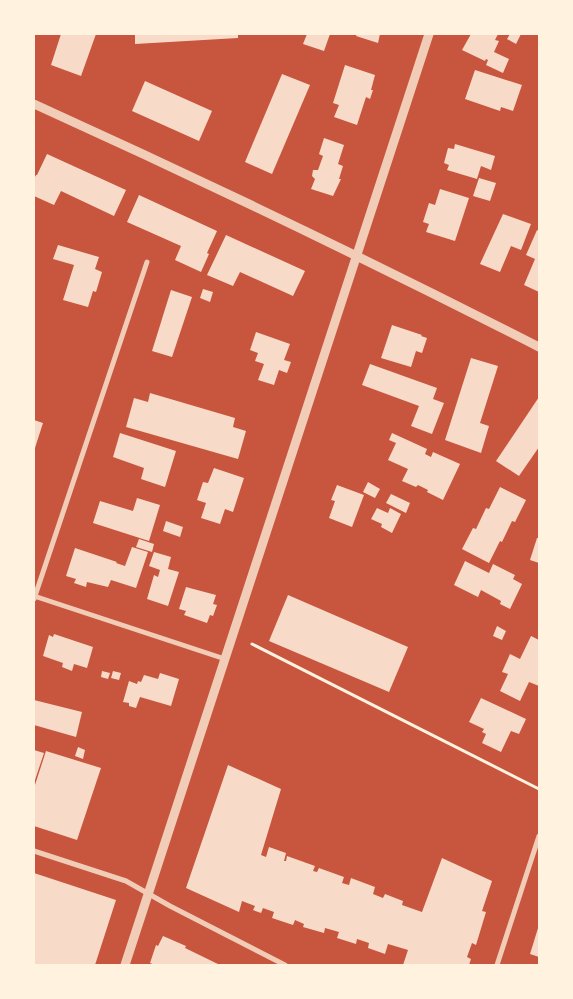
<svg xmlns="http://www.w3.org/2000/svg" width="573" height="999" font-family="Helvetica,sans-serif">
<rect width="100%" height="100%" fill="#c8553d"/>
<g fill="#f7dbc8">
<polygon points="61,34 96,34 81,76 51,65"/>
<polygon points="135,34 238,34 238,38 135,44"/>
<polygon points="307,34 330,34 324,51 303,44"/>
<polygon points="357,34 380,34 378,43 356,36"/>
<polygon points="471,34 498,34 495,40 499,41 494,52 509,59 503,73 486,65 488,60 486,59 485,61 462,50"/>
<polygon points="510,34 521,34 516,44 507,39"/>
<polygon points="345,65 375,75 371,90 373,90 370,99 366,97 357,125 334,117 339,105 333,103"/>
<polygon points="475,70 522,85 513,111 501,107 500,111 465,99"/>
<polygon points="282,74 310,85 272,174 245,162"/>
<polygon points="145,81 212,111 199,141 132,111"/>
<polygon points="324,138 344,145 338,164 343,166 339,179 341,179 333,196 311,189 315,179 312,176 313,170 318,170 323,156 319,154"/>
<polygon points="455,144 495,156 491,170 481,166 477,179 447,170 449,165 444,163 448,148 454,149"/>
<polygon points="47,154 126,190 114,216 61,191 54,205 34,196 34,179 36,175 37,175"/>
<polygon points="479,178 496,183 490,201 473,196"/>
<polygon points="440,189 469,198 455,241 426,232 429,224 423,222 429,203 435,205"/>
<polygon points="139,195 217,231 207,253 209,254 201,272 175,260 181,246 127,222"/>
<polygon points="503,214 531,224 521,250 511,246 500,272 480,264"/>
<polygon points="537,230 539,231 539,292 524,285 535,259 526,255"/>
<polygon points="226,235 305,271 293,296 240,272 233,286 207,275"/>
<polygon points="58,245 99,257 95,269 102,272 96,292 93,291 88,307 63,300 74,265 53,259"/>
<polygon points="203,289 213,292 210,302 200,298"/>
<polygon points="171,290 192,297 172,357 152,351"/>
<polygon points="392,325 422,335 421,336 427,338 422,353 416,351 411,367 381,358"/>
<polygon points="256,332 290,344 284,360 291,362 287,373 279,370 274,385 258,380 264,364 255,361 258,353 250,350"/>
<polygon points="471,358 498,366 480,423 489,426 481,453 445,440"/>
<polygon points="370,364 437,388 433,399 444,403 432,434 411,426 419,406 362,385"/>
<polygon points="150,393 235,418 233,427 246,431 238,459 126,427 134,398 148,402"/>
<polygon points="539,397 539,447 519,476 496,461"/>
<polygon points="34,420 43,423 34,451"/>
<polygon points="120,433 176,451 165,487 141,479 144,468 113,457"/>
<polygon points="392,433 427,449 425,454 431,457 433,452 460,464 443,500 427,492 428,490 418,485 416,487 402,481 408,469 388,460 396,443 389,440"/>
<polygon points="214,468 244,478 233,512 225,509 220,524 201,518 206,503 197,500 203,482 208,483"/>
<polygon points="368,482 380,489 375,498 363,492"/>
<polygon points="337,485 364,495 352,527 329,518 335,501 331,500"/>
<polygon points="500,487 526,500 515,522 512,521 502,542 500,541 489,563 462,549 473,528 476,529 486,508 489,509"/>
<polygon points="391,494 410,503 406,513 386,503"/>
<polygon points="137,498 160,505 149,541 93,523 100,501 133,511"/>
<polygon points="377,508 388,513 390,508 401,514 392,533 381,527 382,524 371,519"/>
<polygon points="166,521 183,527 180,537 163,531"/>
<polygon points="537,538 539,538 539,563 530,560"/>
<polygon points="139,539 154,544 152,552 136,547"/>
<polygon points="132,547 148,552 136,588 111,580 108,587 87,582 86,587 74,583 76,579 66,576 75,548 117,562 116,563 125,566"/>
<polygon points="154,552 171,557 168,569 179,572 168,606 147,599 154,575 158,577 160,570 149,566"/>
<polygon points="465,561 489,573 493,564 515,575 513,579 522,584 510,609 500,604 501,601 481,590 478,597 454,585"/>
<polygon points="186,587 216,595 213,604 217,605 213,616 210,615 207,623 184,615 186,611 179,609"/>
<polygon points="288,595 408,647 389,692 269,641"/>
<polygon points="497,626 506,631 502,640 493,636"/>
<polygon points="54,634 93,647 87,668 74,664 72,671 62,667 63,663 43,656 49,635 53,637"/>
<polygon points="531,636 539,640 539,686 529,682 520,701 500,691 508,674 502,672 510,654 520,659"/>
<polygon points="102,671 110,673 108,679 101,677"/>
<polygon points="113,671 121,673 119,680 111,678"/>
<polygon points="160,673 179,679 171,706 140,697 136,708 129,706 129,703 123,702 129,681 137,684 138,681 141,682 144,675 158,679"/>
<polygon points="481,698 526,719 519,734 511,731 501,752 482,743 486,734 482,732 484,729 469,722"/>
<polygon points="34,700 82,712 76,737 34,725"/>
<polygon points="78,747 85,750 83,759 75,756"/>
<polygon points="34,750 44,753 34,783"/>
<polygon points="46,751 101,768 77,840 34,826 34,788"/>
<polygon points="228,765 281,789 261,855 266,857 269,847 286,853 284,861 286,861 287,856 315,866 313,871 317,872 319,868 344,877 342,883 349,885 351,878 375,887 373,894 383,898 385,894 403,901 402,905 422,912 442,858 492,881 482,911 486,912 476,945 472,943 467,957 471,959 469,965 403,965 408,950 388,944 385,954 368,948 369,943 357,939 356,944 337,938 339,932 325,928 324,933 303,927 304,924 295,920 293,925 272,918 274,912 263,908 261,913 253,910 255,906 242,901 239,912 186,888"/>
<polygon points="34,873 116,900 95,965 34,965"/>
<polygon points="539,925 539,957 530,954"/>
<polygon points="163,936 186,946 185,948 220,965 155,965 150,963 156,945 158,946"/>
</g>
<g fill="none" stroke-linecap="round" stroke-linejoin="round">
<polyline stroke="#fff3e0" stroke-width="3" points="252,644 539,789"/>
<g stroke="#f1ccb7" stroke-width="5">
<polyline points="34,596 225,659"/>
<polyline points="34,599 147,262"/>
<polyline points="34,851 126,881 170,906 285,965"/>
<polyline points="497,965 539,836"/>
</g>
<g stroke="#f1ccb7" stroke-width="9">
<path d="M34 104C204 181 372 262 539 347"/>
<polyline points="125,965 429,34"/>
</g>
</g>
<rect width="573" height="999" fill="none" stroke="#fff3e0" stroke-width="70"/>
</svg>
